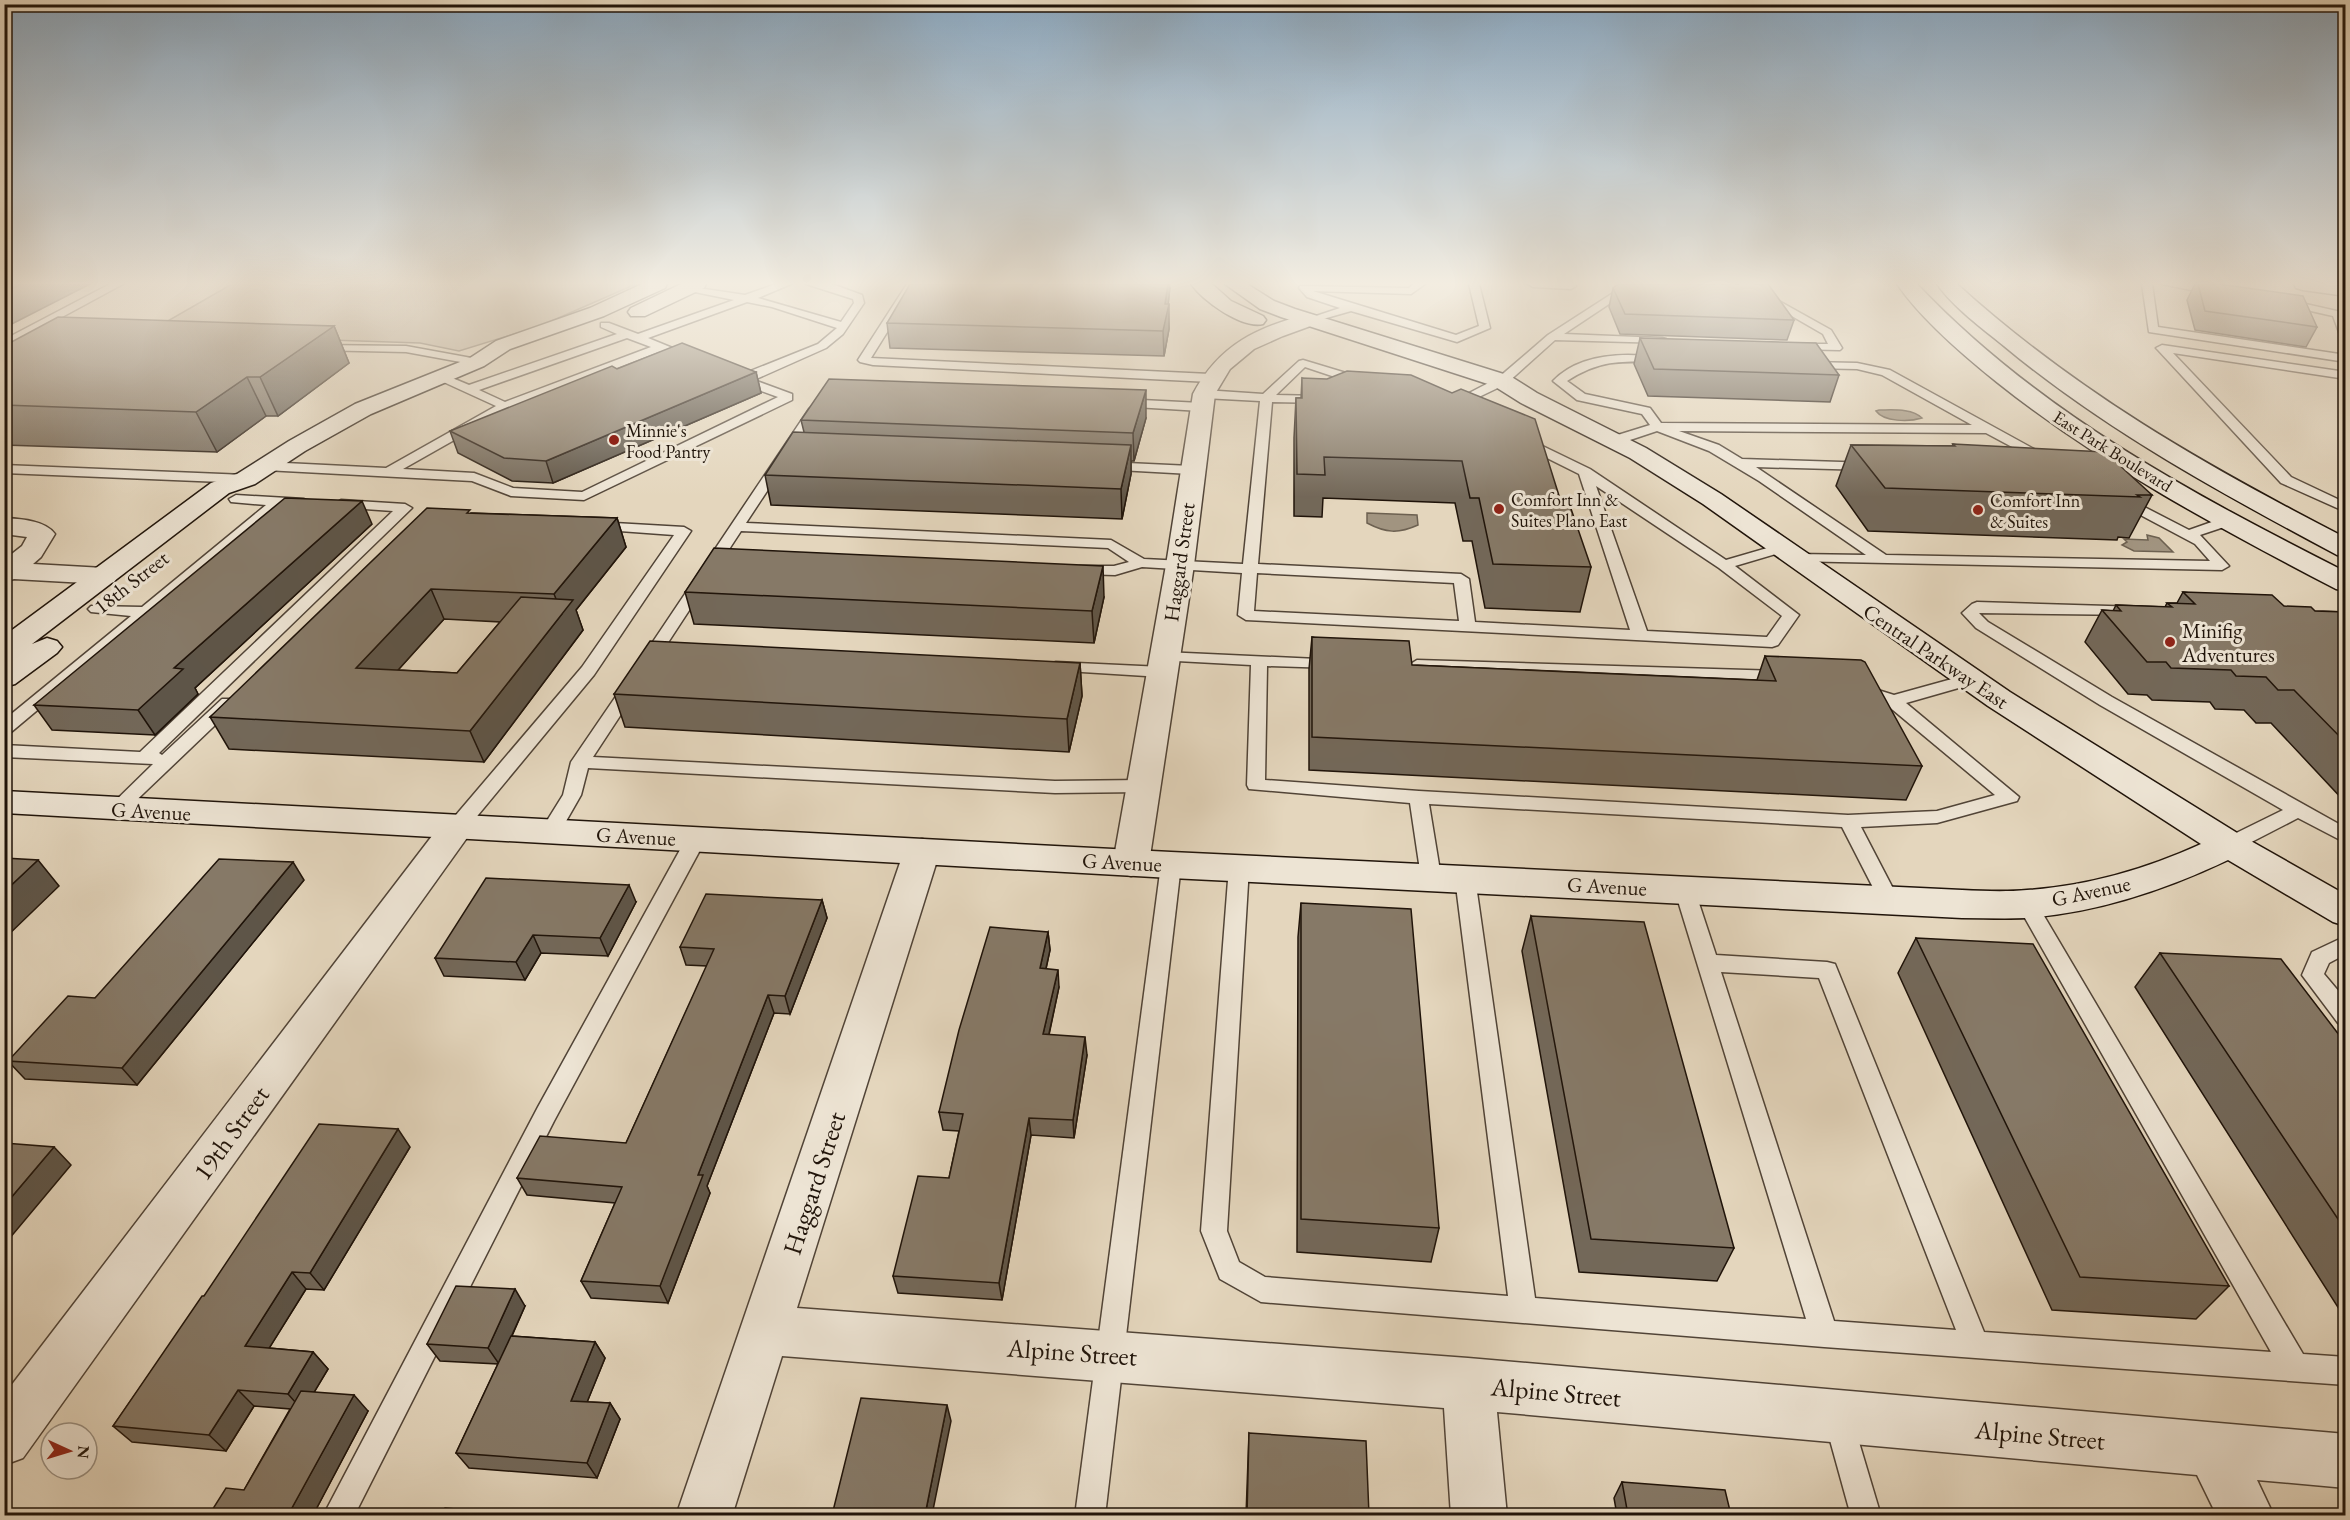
<svg xmlns="http://www.w3.org/2000/svg" width="2350" height="1520" font-family="'EB Garamond',serif">
<rect width="100%" height="100%" fill="#e4d6bd"/>
<filter id="stains"><feTurbulence type="fractalNoise" baseFrequency=".00333" numOctaves="4"/><feColorMatrix values="0 0 0 0 .2 0 0 0 0 .09 0 0 0 0 .02 0 0 0 .5 -.17"/></filter>
<radialGradient id="worn" r=".72"><stop offset=".6" stop-color="#630" stop-opacity="0"/><stop offset="1" stop-color="#630" stop-opacity=".3"/></radialGradient>
<polygon fill="#c3b59f" stroke="#726454" stroke-width="1.5" points="232,284 636,284 540,326 459,351 420,343 145,334"/>
<g fill="#a19480" stroke="#6d6151" stroke-width="1.5">
<path d="M1879 410C1893 410 1912 408 1922 418 1909 422 1884 422 1876 411Z"/>
<path d="M1367 513 1417 515 1418 525C1398 534 1386 533 1367 523Z"/>
<polygon points="2147,535 2159,538 2173,552 2134,551 2122,545 2127,542 2124,539 2148,540"/>
</g>
<g fill="none" stroke-linecap="round" stroke-linejoin="round">
<defs>
<g id="lane">
<polygon points="110,284 123,284 27,336 45,338 45,342 4,342 4,336 11,336"/>
<path d="M776 284H791L758 298 841 322 854 303 853 299 806 284H832L862 295 864 303 843 334 826 348 754 380 792 394V400L584 500 511 496 472 481 265 470 258 466 265 462 386 468 496 406 437 379V375H445L469 385 617 334 601 327V323H609L638 334 734 300 685 290V286L745 295ZM747 302 772 307 837 328 818 344 733 378 739 383 778 397 582 492 513 488 474 473 403 469 509 409 661 351 684 360H692V356L648 338ZM627 338 651 347 505 402 479 390Z"/>
<polygon points="907,284 917,284 871,358 1210,374 1216,378 1210,382 873,365 860,362 858,360"/>
<polygon points="1413,284 1425,284 1411,294 1313,291 1456,335 1479,326 1469,284 1479,284 1490,328 1457,342 1351,311 1309,323 1304,320 1340,308 1307,297 1299,288 1300,286 1409,288"/>
<polygon points="1528,284 1575,284 1576,286 1571,289 1533,287"/>
<polygon points="1627,284 1636,286 1564,334 1662,338 1666,339 1666,343 1555,340 1506,384 1458,407 1450,407 1448,404 1498,378 1548,335"/>
<polygon points="2142,284 2152,284 2158,327 2346,355 2346,362 2149,332"/>
<path d="M2162 284C2179 284 2206 282 2220 292L2215 295Z"/>
<polygon points="1763,292 1831,330 1842,348 1840,350 1790,349 1788,347 1794,344 1828,344 1823,334 1759,297 1759,293"/>
<polygon points="2284,299 2341,312 2346,321 2346,338 2340,335 2333,316 2280,304 2280,300"/>
<polygon points="318,345 406,346 477,359 483,362 477,365 406,352 314,350 312,348"/>
<polygon points="2162,345 2346,372 2346,379 2173,353 2291,477 2346,503 2346,512 2281,483 2158,350 2156,348"/>
<path d="M1628 355 1658 356 1664 359 1658 362C1620 361 1600 360 1567 381L1585 394 1650 408 1661 423 1972 425 1882 375 1857 369 1809 368 1803 365 1809 362 1857 363 1890 370 2052 459 2045 463 2040 462 1986 433 1679 431 1719 445 1742 459 1873 463 1875 466 1873 469 1868 470 1756 467 1886 555 2210 561 2195 544 2118 503 2116 500 2118 497 2123 496 2189 530 2223 518H2233L2235 521 2233 524 2200 535 2229 566 2222 570 1790 561 1788 558 1795 554 1866 555 1759 481 1709 451 1657 431 1618 444H1608L1607 441 1608 438 1650 425 1642 414 1577 400 1553 381C1572 361 1602 355 1628 355Z"/>
<path d="M1303 360 1366 379 1368 382 1362 386 1305 367 1276 395 1320 396 1324 397V403L1272 402 1258 564 1461 574 1469 579 1475 622 1630 630 1579 474 1519 444 1518 441 1519 438 1524 437 1590 469 1726 560 1781 544 1786 545 1788 548 1786 551 1735 566 1799 615 1778 645 1772 647 1246 620 1238 615 1242 573 1142 567 1115 575 1080 574 1073 570 1080 566H1114L1129 562 1108 548 741 531 654 664 648 666 640 661 809 409 815 405 821 409 746 523 1111 540 1144 559 1243 564 1260 401 1204 398 1198 394 1204 390 1263 394 1299 361ZM1596 486 1719 568 1782 616 1767 637 1647 631ZM1257 573 1454 583 1459 621 1254 611Z"/>
<polygon points="1122,399 1201,403 1207,407 1201,411 1118,406 1116,403"/>
<polygon points="1106,462 1191,466 1198,470 1191,474 1101,469 1099,466"/>
<polygon points="4,465 246,475 253,479 246,483 4,473"/>
<polygon points="236,495 304,499 311,503 304,507 282,505 10,733 4,734 4,720 131,616 91,612 88,609 91,606 142,607 266,505 231,502 229,499"/>
<polygon points="341,500 405,504 412,508 159,753 162,755 222,699 234,699 237,703 234,707 123,813 116,815 109,813 107,809 153,764 4,757 4,745 140,752 393,511 336,507 334,504"/>
<polygon points="597,522 684,527 691,531 594,675 464,832 457,834 450,832 447,827 450,822 582,667 674,535 592,529 590,526 592,523"/>
<polygon points="1977,602 2142,607 2145,610 2137,615 1979,613 1988,622 2112,697 2346,828 2346,843 2298,818 2236,850 2229,852 2222,850 2219,845 2222,840 2283,810 2100,705 1976,628 1962,613 1972,604"/>
<polygon points="1164,652 1339,660 1341,663 1339,666 1333,668 1267,666 1265,780 1419,791 1848,815 1937,811 1995,795 1887,705 1856,694 1854,690 1856,686 1862,685 1894,695 1970,674 1978,679 1976,683 1906,703 2019,797 2017,801 1937,823 1861,827 1900,902 1897,907 1890,909 1883,907 1842,827 1429,804 1441,877 1438,882 1431,884 1424,882 1421,877 1410,803 1249,789 1247,785 1251,665 1158,660 1156,657 1158,654"/>
<polygon points="1417,660 1783,671 1791,676 1783,681 1411,668 1409,665"/>
<polygon points="1056,662 1162,667 1170,672 1162,677 1050,670 1048,667 1050,664"/>
<polygon points="631,682 639,687 593,757 1055,781 1143,780 1150,782 1152,786 1150,790 1143,792 1055,793 588,768 581,795 557,837 550,839 543,837 540,832 563,795 571,762 625,683"/>
<polygon points="696,832 703,834 706,839 554,1121 354,1516 323,1516 538,1107 686,839 689,834"/>
<polygon points="1171,858 1178,860 1181,865 1105,1516 1075,1516 1161,865 1164,860"/>
<path d="M1239 860 1246 862 1249 867 1227 1231 1239 1262 1265 1277 1508 1296 1455 878 1458 873 1465 871 1472 873 1475 878 1535 1298 1806 1319 1675 891 1678 886 1685 884 1692 886 1695 891 1716 955 1827 962 1835 964 1984 1332 2271 1352 2017 904 2020 899 2027 897 2034 899 2303 1354 2346 1357V1385L1824 1347 1261 1302 1220 1279 1201 1231 1229 867 1232 862ZM1721 972 1819 978 1956 1330 1834 1321Z"/>
<polygon points="2346,936 2346,954 2329,963 2324,974 2346,1000 2346,1026 2338,1023 2302,975 2312,952"/>
<polygon points="1839,1408 1849,1412 1853,1422 1881,1516 1851,1516 1825,1422 1829,1412"/>
</g>
<g id="street">
<path d="M1309 314 1316 316 1319 320 1316 324 1283 336 1254 349 1230 369 1215 394 1194 565 1149 863 1144 872 1131 876 1118 872 1113 863 1166 565 1193 394C1219 345 1257 327 1309 314Z"/>
<path d="M4 518C20 519 45 520 55 534L41 557 33 564 104 568 114 570 118 576 114 582 104 584 14 579 4 582V560L22 546 27 537 4 534Z"/>
<polygon points="457,815 469,819 475,827 469,835 23,1458 4,1465 4,1395 445,819"/>
<polygon points="922,839 935,842 940,851 797,1308 1468,1358 2346,1434 2346,1488 2257,1480 2274,1516 2217,1516 2197,1475 1497,1412 1507,1516 1451,1516 1444,1408 782,1356 732,1516 676,1516 904,851 909,842"/>
</g>
<g id="secondary">
<polygon points="642,284 667,284 665,288 604,316 510,349 484,366 371,414 305,451 255,484 229,493 32,644 47,638 57,641 62,647 57,653 15,684 4,687 4,663 12,658 4,660 4,636 211,483 237,474 289,441 355,404 470,358 496,341 590,308"/>
<polygon points="681,284 706,284 704,288 645,316 631,316 628,312 631,308"/>
<path d="M1191 284H1212L1231 301 1263 316 1266 320 1263 324C1242 329 1203 301 1191 284Z"/>
<path d="M1225 284H1247L1274 301 1295 309 1510 376 1537 393 1646 448 1721 494 2010 692 2242 836 2346 895V926L2333 922 2228 860C2165 890 2096 913 2026 918 2005 919 1983 918 1962 918L1171 878 4 813V791L1171 852 1962 890C1984 891 2005 892 2027 890 2087 886 2146 869 2201 844L1988 706 1703 504 1630 458 1521 403 1494 386 1281 317 1260 309Z"/>
<path d="M1897 284H1917C2038 412 2190 493 2346 572V591L2336 589C2219 528 2101 465 1998 383 1964 356 1921 319 1897 284Z"/>
<path d="M1937 284H1957C2076 392 2204 465 2346 538V557L2337 555C2221 493 2105 430 2004 346 1983 329 1952 306 1937 284Z"/>
<polygon points="2294,284 2346,284 2346,296 2303,290 2296,288"/>
</g>
</defs>
<use href="#lane" stroke="#514437" stroke-width="3"/>
<use href="#street" stroke="#514437" stroke-width="3"/>
<use href="#secondary" stroke="#20140a" stroke-width="3"/>
<use href="#lane" fill="#ede4d4" fill-rule="evenodd"/>
<use href="#street" fill="#ede4d4" fill-rule="evenodd"/>
<use href="#secondary" fill="#ede4d4" fill-rule="evenodd"/>
</g>
<g fill="#736859" stroke="#20140a" stroke-width="1.5" fill-rule="evenodd">
<polygon points="2195,284 2219,284 2317,327 2306,347 2195,330 2187,300"/>
<polygon points="1170,288 1168,304 1169,329 1164,356 890,348 887,323"/>
<polygon points="1613,288 1794,320 1787,340 1620,334 1609,307"/>
<polygon points="334,326 349,363 278,416 266,416 217,452 4,445 4,346"/>
<polygon points="1640,338 1839,375 1830,402 1648,396 1634,364"/>
<polygon points="617,369 756,372 761,393 553,483 512,481 458,453 450,431"/>
<polygon points="1302,378 1561,502 1591,567 1580,612 1485,608 1472,541 1463,541 1455,503 1323,498 1322,517 1294,516 1294,438 1296,398 1301,398"/>
<polygon points="1146,418 1134,461 1131,461 1131,474 1122,519 771,505 765,475 804,432 801,420"/>
<polygon points="1953,444 2152,495 2129,538 2118,537 2117,540 1868,531 1836,486 1851,445 1952,446"/>
<path d="M471 513 617 518 626 547 576 610 583 630 484 762 229 749 210 717ZM444 619 500 622 457 673 398 670Z"/>
<polygon points="372,524 195,688 198,694 155,735 52,730 34,705"/>
<polygon points="685,592 1104,597 1094,643 694,624"/>
<polygon points="2183,592 2315,611 2346,612 2346,803 2271,723 2256,723 2244,710 2215,709 2210,702 2152,700 2147,695 2128,694 2085,642 2102,610 2113,611 2116,605 2165,607 2167,603 2177,603"/>
<polygon points="1312,637 1412,665 1757,680 1765,656 1922,766 1906,800 1309,770 1309,669"/>
<polygon points="1080,663 1082,696 1069,752 625,727 614,694"/>
<polygon points="304,880 137,1085 25,1079 8,1061 95,998"/>
<polygon points="822,900 827,918 790,1014 774,1013 707,1186 710,1193 668,1303 591,1298 581,1281 615,1203 527,1195 517,1178 626,1143 707,966 686,965 680,947"/>
<polygon points="636,902 608,956 541,953 525,980 444,976 435,958"/>
<polygon points="1301,903 1439,1228 1431,1262 1297,1252 1298,937"/>
<polygon points="1531,916 1734,1248 1717,1281 1579,1272 1522,951"/>
<polygon points="1048,932 1050,950 1046,969 1059,987 1049,1035 1087,1055 1074,1138 1031,1135 1002,1300 898,1293 893,1276 949,1178 959,1131 943,1130 939,1112"/>
<polygon points="1916,938 2229,1286 2196,1319 2052,1310 1898,973"/>
<polygon points="2160,953 2346,1044 2346,1320 2135,987"/>
<polygon points="410,1147 324,1290 306,1289 269,1348 313,1352 328,1369 314,1392 368,1411 313,1515 209,1515 244,1490 290,1409 254,1406 226,1451 132,1442 113,1426 204,1296"/>
<polygon points="525,1306 512,1336 595,1342 605,1358 587,1402 610,1403 620,1419 597,1478 469,1468 456,1453 498,1364 440,1361 427,1344"/>
<polygon points="1249,1433 1369,1515 1246,1515"/>
<polygon points="1622,1482 1731,1515 1617,1515 1614,1498"/>
</g>
<g fill="#5e5548" stroke="#20140a" stroke-width="1.5">
<polygon points="21,284 90,284 4,328 4,292"/>
<polygon points="1168,284 1170,284 1168,307 1169,304 1169,329 1164,356 1163,331 1165,304"/>
<polygon points="334,326 349,363 278,416 260,377"/>
<polygon points="756,372 761,393 553,483 546,461"/>
<polygon points="247,377 266,416 217,452 196,412"/>
<polygon points="1146,390 1146,418 1134,461 1133,433"/>
<polygon points="1131,445 1131,474 1122,519 1121,489"/>
<polygon points="362,501 372,524 195,688 198,694 155,735 138,710 174,668"/>
<polygon points="617,518 626,547 576,610 583,630 484,762 470,731 562,614 554,594"/>
<polygon points="1103,566 1104,597 1094,643 1092,611"/>
<polygon points="431,589 444,619 372,699 356,668"/>
<polygon points="1080,663 1082,696 1069,752 1067,719"/>
<polygon points="38,860 59,886 4,939 4,892"/>
<polygon points="293,862 304,880 137,1085 122,1068"/>
<polygon points="629,885 636,902 608,956 600,938"/>
<polygon points="822,900 827,918 790,1014 785,996"/>
<polygon points="1048,932 1050,950 1042,986 1040,968"/>
<polygon points="533,935 541,953 525,980 516,962"/>
<polygon points="1058,970 1059,987 1045,1052 1043,1034"/>
<polygon points="768,995 774,1013 707,1186 710,1193 668,1303 660,1286 698,1175"/>
<polygon points="1085,1037 1087,1055 1074,1138 1073,1120"/>
<polygon points="1029,1118 1031,1135 1002,1300 999,1283"/>
<polygon points="398,1129 410,1147 324,1290 310,1273"/>
<polygon points="54,1147 71,1165 4,1245 4,1206"/>
<polygon points="292,1272 306,1289 260,1363 245,1346"/>
<polygon points="515,1289 525,1306 499,1364 488,1348"/>
<polygon points="595,1342 605,1358 581,1417 571,1401"/>
<polygon points="313,1352 328,1369 303,1411 288,1394"/>
<polygon points="238,1390 254,1406 226,1451 209,1435"/>
<polygon points="354,1395 368,1411 313,1515 288,1515"/>
<polygon points="610,1403 620,1419 597,1478 587,1463"/>
<polygon points="947,1405 951,1421 932,1515 925,1515"/>
</g>
<g fill="#867967" stroke="#20140a" stroke-width="1.5">
<polygon points="4,284 21,284 4,292"/>
<polygon points="910,284 1168,284 1165,304 1169,304 1163,331 887,323"/>
<polygon points="1618,284 1768,284 1794,320 1625,314 1613,288"/>
<polygon points="2198,284 2219,284 2303,296 2317,327 2205,311"/>
<polygon points="58,317 334,326 260,377 247,377 196,412 4,405 4,346"/>
<polygon points="1640,338 1816,343 1839,375 1654,369"/>
<polygon points="682,343 756,372 546,461 504,458 450,431 612,366 617,369"/>
<polygon points="1347,371 1411,375 1452,393 1461,389 1535,419 1561,502 1569,503 1591,567 1493,564 1479,498 1470,498 1462,461 1324,457 1325,475 1297,474 1296,398 1302,398 1302,378 1327,379"/>
<polygon points="829,379 1146,390 1133,433 801,420"/>
<polygon points="793,432 1131,445 1121,489 765,475"/>
<polygon points="1953,444 2105,452 2152,495 2137,495 2140,497 1885,488 1851,445 1955,446"/>
<polygon points="285,498 362,501 174,668 183,669 138,710 34,705"/>
<polygon points="427,508 470,510 467,513 617,518 554,594 431,589 356,668 457,673 521,597 573,600 470,731 210,717"/>
<polygon points="714,548 1103,566 1092,611 685,592"/>
<polygon points="2183,592 2272,595 2284,606 2311,607 2315,611 2346,612 2346,743 2294,690 2278,690 2266,677 2236,676 2231,670 2171,668 2166,662 2147,662 2102,610 2121,611 2116,605 2172,607 2167,603 2195,604"/>
<polygon points="1312,637 1409,641 1412,665 1776,681 1765,656 1861,660 1865,662 1922,766 1312,737"/>
<polygon points="650,641 1080,663 1067,719 614,694"/>
<polygon points="4,858 38,860 4,892"/>
<polygon points="219,859 293,862 122,1068 8,1061 68,996 95,998"/>
<polygon points="486,878 629,885 600,938 533,935 516,962 435,958"/>
<polygon points="706,894 822,900 785,996 768,995 698,1175 703,1175 660,1286 581,1281 622,1187 517,1178 540,1136 626,1143 714,949 680,947"/>
<polygon points="1301,903 1411,909 1439,1228 1301,1219"/>
<polygon points="1531,916 1644,922 1734,1248 1591,1239"/>
<polygon points="990,927 1048,932 1040,968 1058,970 1043,1034 1085,1037 1073,1120 1029,1118 999,1283 893,1276 918,1176 949,1178 963,1114 939,1112 959,1030"/>
<polygon points="1916,938 2033,944 2229,1286 2080,1277"/>
<polygon points="2160,953 2281,959 2346,1044 2346,1231"/>
<polygon points="319,1124 398,1129 310,1273 292,1272 245,1346 313,1352 288,1394 238,1390 209,1435 113,1426 202,1296 204,1296"/>
<polygon points="4,1143 54,1147 4,1206"/>
<polygon points="456,1286 515,1289 488,1348 427,1344"/>
<polygon points="511,1336 595,1342 571,1401 610,1403 587,1463 456,1453"/>
<polygon points="301,1391 354,1395 288,1515 209,1515 226,1488 244,1490"/>
<polygon points="861,1398 947,1405 925,1515 832,1515"/>
<polygon points="1249,1433 1366,1441 1369,1515 1247,1515"/>
<polygon points="1622,1482 1725,1490 1731,1515 1628,1515"/>
<polygon points="445,1508 525,1515 442,1515"/>
<polygon points="55,1513 87,1515 53,1515"/>
</g>
<linearGradient id="sky" x2="0" y2="1"><stop stop-color="#8ba7be"/><stop offset="0.57" stop-color="#f3ede1"/><stop offset="1" stop-color="#f3ede1" stop-opacity="0"/></linearGradient>
<rect width="2350" height="497" fill="url(#sky)"/>
<g fill="#8f2418" stroke="#ede4d4" stroke-width="2">
<circle cx="614" cy="440" r="6"/>
<circle cx="1499" cy="509" r="6"/>
<circle cx="1978" cy="510" r="6"/>
<circle cx="2170" cy="642" r="6"/>
</g>
<g text-anchor="middle" dominant-baseline="central" stroke-width="6" stroke-linejoin="round" paint-order="stroke">
<g font-size="18" fill="#20140a" stroke="#ede4d4" text-anchor="start">
<text x="626" y="430">Minnie's<tspan x="626" dy="21">Food Pantry</tspan></text>
<text x="1511" y="499">Comfort Inn &amp;<tspan x="1511" dy="21">Suites Plano East</tspan></text>
<text x="1990" y="500">Comfort Inn<tspan x="1990" dy="21">&amp; Suites</tspan></text>
</g>
<g font-size="18" fill="#20140a" stroke="#ede4d4">
<text transform="translate(2113 451) rotate(32)">East Park Boulevard</text>
</g>
<g font-size="21" fill="#20140a" stroke="#ede4d4">
<text transform="translate(1179 562) rotate(-82)">Haggard Street</text>
<text transform="translate(131 582) rotate(-38)">18th Street</text>
<text transform="translate(1936 656) rotate(34)">Central Parkway East</text>
<text transform="translate(151 811) rotate(3)">G Avenue</text>
<text transform="translate(636 836) rotate(3)">G Avenue</text>
<text transform="translate(1122 862) rotate(3)">G Avenue</text>
<text transform="translate(1607 886) rotate(3)">G Avenue</text>
<text transform="translate(2091 891) rotate(-12)">G Avenue</text>
</g>
<g font-size="21" fill="#20140a" stroke="#ede4d4" text-anchor="start">
<text x="2182" y="630">Minifig<tspan x="2182" dy="24">Adventures</tspan></text>
</g>
<g font-size="26" fill="#20140a" stroke="#ede4d4">
<text transform="translate(231 1133) rotate(-54)">19th Street</text>
<text transform="translate(814 1183) rotate(-72)">Haggard Street</text>
<text transform="translate(1072 1352) rotate(4)">Alpine Street</text>
<text transform="translate(1556 1392) rotate(5)">Alpine Street</text>
<text transform="translate(2040 1435) rotate(5)">Alpine Street</text>
</g>
</g>
<rect width="2350" height="1520" fill="none" stroke="#e4d6bd" stroke-width="24"/>
<rect x="6" y="6" width="2338" height="1508" fill="none" stroke="#20140a" stroke-width="3"/>
<rect x="12" y="12" width="2326" height="1496" fill="none" stroke="#20140a" stroke-width="1.5"/>
<g transform="translate(69 1451) rotate(94)"><circle r="28" fill="#ede4d4" stroke="#9b9183" stroke-width="1.5"/>
<path d="M0-4.5L10 22L0 15L-10 22Z" fill="#8f2418"/>
<text y="-9" font-size="16" font-weight="bold" text-anchor="middle" fill="#20140a">N</text>
</g>
<rect width="100%" height="100%" filter="url(#stains)"/>
<rect width="100%" height="100%" fill="url(#worn)"/>
</svg>
